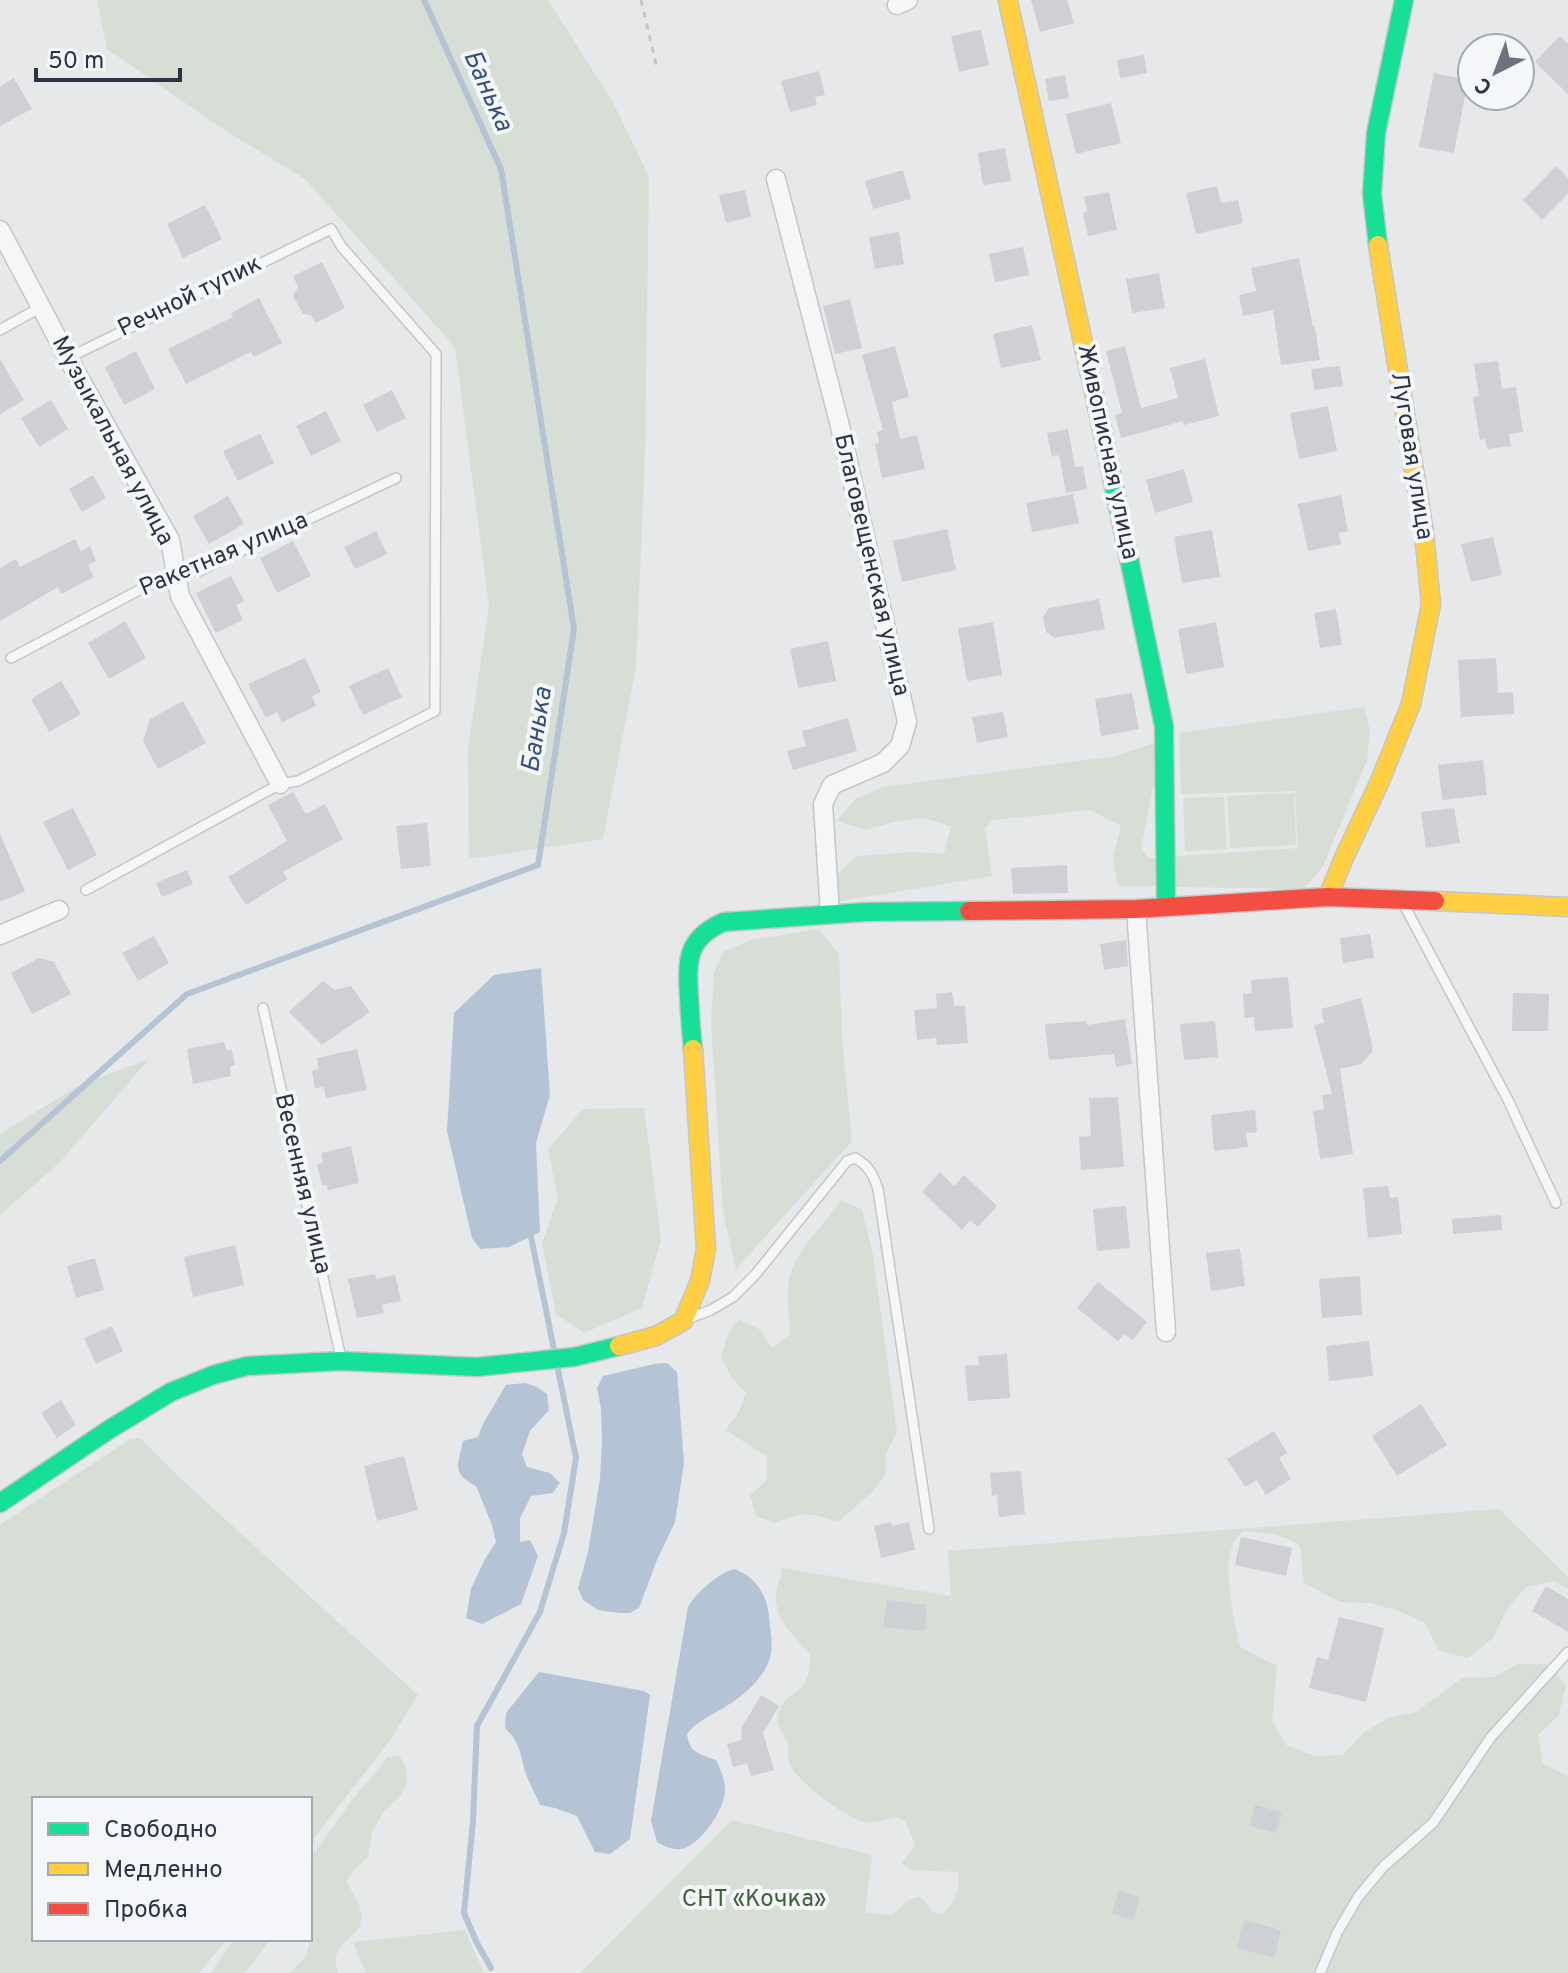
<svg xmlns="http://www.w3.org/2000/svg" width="1568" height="1973" font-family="Overpass,sans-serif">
<rect width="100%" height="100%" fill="#e6e8ea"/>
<g fill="#d6ded6">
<polygon points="97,0 548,0 614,104 649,177 645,453 636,667 603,839 469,859 468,748 489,606 455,347 305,179 223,129 107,49"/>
<polygon points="1364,707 1370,731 1367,760 1323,866 1304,889 1118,886 1113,859 1121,826 1090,810 993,820 985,828 992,876 841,901 834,889 836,875 857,856 914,852 944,854 951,826 923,818 894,822 865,830 837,821 855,799 883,787 1116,756 1154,743 1155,776 1141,849 1149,858 1298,848 1295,791 1181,794 1179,733"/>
<polygon points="1294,793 1296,845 1230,848 1227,796"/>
<polygon points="1224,797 1227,849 1185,851 1183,798"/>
<polygon points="819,929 839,954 842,1037 852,1141 736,1269 723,1212 711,1023 714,973 723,952 751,940"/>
<polygon points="149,1059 60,1162 0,1215 0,1134 78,1086"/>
<polygon points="644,1108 661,1239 642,1308 584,1333 556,1314 542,1243 558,1198 548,1149 583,1109"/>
<path d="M841 1201 862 1209 873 1255 897 1432 886 1453 885 1476 871 1493 838 1522C810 1513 803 1511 775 1523L756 1516 750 1495 767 1480V1456L725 1430 738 1414 746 1393 731 1377 721 1357 727 1337 738 1319 758 1328 772 1348 790 1334C790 1320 787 1305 788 1290 789 1255 822 1228 841 1201Z"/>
<polygon points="140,1438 180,1478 418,1695 391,1739 310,1843 310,1799 34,1799 34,1939 227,1939 199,1973 0,1973 0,1525 130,1439"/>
<path d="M1499 1509 1568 1577V1589L1554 1581 1526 1587 1506 1610 1493 1638 1468 1658 1438 1650 1425 1623 1399 1611 1371 1603 1341 1602 1304 1583 1300 1546C1283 1533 1264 1533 1244 1531 1241 1534 1237 1536 1235 1540 1221 1563 1234 1621 1240 1647L1277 1666 1272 1720 1286 1745 1315 1756 1343 1755 1363 1733 1388 1718 1416 1712 1462 1678 1494 1677 1518 1664H1547L1566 1685 1559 1715 1538 1735 1543 1763 1568 1777V1973H580L732 1820 872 1855 865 1913 892 1915 908 1900 919 1897 927 1903 932 1912 943 1914C954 1901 962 1890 958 1872L911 1870 902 1863 915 1845 906 1822 897 1817C887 1819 877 1823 866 1822 849 1821 795 1780 790 1764 787 1758 789 1752 788 1745 786 1735 776 1728 778 1717 781 1696 796 1696 804 1684 809 1676 810 1665 810 1655 796 1636 779 1627 776 1600 775 1589 781 1578 782 1568L951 1596 948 1551Z"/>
<path d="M399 1755 405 1765 407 1776 406 1787 400 1796 383 1812 372 1833 368 1857 351 1873 347 1883C351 1890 357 1898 359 1905 369 1935 343 1935 337 1954 335 1960 336 1966 338 1973H289L305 1958 309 1946 310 1857C329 1837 342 1812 359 1791 369 1779 380 1771 387 1757Z"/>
<polygon points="465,1930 484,1973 366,1973 353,1942"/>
<path d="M234 1939H272C261 1949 255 1962 245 1973H211Z"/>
</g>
<g fill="#b4c4d5">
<polygon points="541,968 550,1095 536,1143 540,1232 509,1247 480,1249 472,1238 447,1131 454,1013 494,975"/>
<polygon points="667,1363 677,1372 684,1463 675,1522 657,1560 639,1608 630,1613 620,1613 598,1610 583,1600 578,1588 588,1552 600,1479 602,1442 601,1409 597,1388 603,1376 654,1364"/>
<path d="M525 1383 537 1387 547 1394 549 1410 530 1431 522 1454 527 1467 550 1473 560 1483 553 1493 531 1496 520 1518V1542L530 1540 538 1556 521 1604 482 1624 466 1618 471 1589 485 1559 496 1542 492 1525 476 1486C451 1473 458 1465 463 1441L478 1437 484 1422 506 1385Z"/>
<path d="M735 1569C756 1578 767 1594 769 1617 770 1628 773 1642 771 1654 766 1678 742 1697 722 1709 709 1716 696 1722 687 1734 689 1753 700 1754 716 1760 721 1770 725 1780 725 1791 724 1810 700 1846 681 1849 672 1850 664 1846 657 1842L651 1821 688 1607C696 1593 719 1572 735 1569Z"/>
<path d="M539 1672 644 1691 650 1695 630 1839 610 1854 595 1852 577 1816 555 1808 540 1805C536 1795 530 1785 526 1774 520 1755 521 1743 505 1728L506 1713Z"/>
</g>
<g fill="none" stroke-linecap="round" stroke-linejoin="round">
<g stroke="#b4c4d5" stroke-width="6">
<polyline points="0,1161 187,994 538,865 574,629 501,169 424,0"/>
<polyline points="530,1232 555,1354"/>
<polyline points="491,1968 477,1943 464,1913 473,1821 477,1726 540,1612 564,1533 576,1458 557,1365"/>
</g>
</g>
<g fill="#ced0d3">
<polygon points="1031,0 1067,0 1074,23 1040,32"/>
<polygon points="981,30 989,65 959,72 951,36"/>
<polygon points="1560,36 1568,44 1568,94 1535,62"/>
<polygon points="1144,55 1147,73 1120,78 1117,60"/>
<polygon points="819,71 825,95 815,97 817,105 790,112 781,81"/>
<polygon points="1434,73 1468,80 1454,153 1419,147"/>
<polygon points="1065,75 1069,98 1049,101 1045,79"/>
<polygon points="14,78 32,109 0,126 0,86"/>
<polygon points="1111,103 1121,143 1076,154 1066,114"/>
<polygon points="1005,148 1011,181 983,185 978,153"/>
<polygon points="1556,166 1568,178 1568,194 1542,220 1523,200"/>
<polygon points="903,170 911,199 873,209 865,181"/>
<polygon points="1217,186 1221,203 1238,200 1243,223 1196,234 1186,193"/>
<polygon points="745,190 751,217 726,223 719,195"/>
<polygon points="1109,192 1117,230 1088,236 1083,213 1087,212 1084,197"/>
<polygon points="205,205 222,239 183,258 167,224"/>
<polygon points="899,232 904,264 875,269 869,237"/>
<polygon points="1023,247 1029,275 995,282 989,254"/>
<polygon points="1299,258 1313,327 1315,327 1320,360 1281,365 1273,310 1243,316 1239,295 1256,291 1251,268"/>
<polygon points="322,262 345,308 316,323 311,315 303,314 293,296 298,287 293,276"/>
<polygon points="1159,273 1165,308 1132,313 1126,279"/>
<polygon points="259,298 282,343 254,357 251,352 186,384 168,349 233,317 231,313"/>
<polygon points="850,299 862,348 835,354 823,306"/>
<polygon points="1032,325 1041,360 1001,368 993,334"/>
<polygon points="895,346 909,397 892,402 900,439 917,435 925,469 882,478 875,444 879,443 877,432 883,430 862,355"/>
<polygon points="1125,346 1141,408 1178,398 1170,368 1205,359 1219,416 1184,425 1183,421 1121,438 1115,415 1122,413 1106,351"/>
<polygon points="136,351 155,389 124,405 105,367"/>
<polygon points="0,359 24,400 0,414"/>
<polygon points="1498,361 1502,389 1516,387 1523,432 1509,434 1511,446 1487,449 1485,439 1480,440 1473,397 1479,396 1474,364"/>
<polygon points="1340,366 1343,386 1314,390 1311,369"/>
<polygon points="392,390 406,418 377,432 363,405"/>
<polygon points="51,400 68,429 39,447 21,418"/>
<polygon points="1328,406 1337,451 1299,459 1290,413"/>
<polygon points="326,411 341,441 311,456 296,426"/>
<polygon points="1068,429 1075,467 1083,466 1087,489 1066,493 1059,455 1052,457 1047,433"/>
<polygon points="260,434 274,463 238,481 223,451"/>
<polygon points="1184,469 1193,502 1155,513 1146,480"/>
<polygon points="93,475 106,498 82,512 69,489"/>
<polygon points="1073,494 1079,523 1032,532 1026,503"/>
<polygon points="1341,495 1348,531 1339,533 1341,544 1308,551 1298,504"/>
<polygon points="228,496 244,524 209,544 193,516"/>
<polygon points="947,529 956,570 902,582 893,541"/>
<polygon points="1212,530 1220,577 1182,583 1174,537"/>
<polygon points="376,531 387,554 355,569 344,547"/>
<polygon points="1493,537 1502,575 1471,582 1461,544"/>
<polygon points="75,539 81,551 90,546 96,561 88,565 94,577 61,594 58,587 0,621 0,568 16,559 20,567"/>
<polygon points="293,541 311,576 277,593 260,558"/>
<polygon points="231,576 244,601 236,605 243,620 216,633 196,593"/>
<polygon points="1099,599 1105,629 1054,638 1046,632 1043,617 1049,608"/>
<polygon points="1336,609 1342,645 1320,648 1314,613"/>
<polygon points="125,621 146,658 109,679 88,643"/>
<polygon points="993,622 1002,675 967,681 958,628"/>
<polygon points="1216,622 1224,667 1186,674 1178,629"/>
<polygon points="828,641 836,681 798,688 790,649"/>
<polygon points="305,658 321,692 312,696 316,706 282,722 277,712 266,718 248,684"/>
<polygon points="1496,658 1498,693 1513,692 1514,714 1461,717 1458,660"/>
<polygon points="388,668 402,697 363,715 349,686"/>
<polygon points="61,681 81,714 49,732 31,699"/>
<polygon points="1132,693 1139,729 1101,736 1095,699"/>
<polygon points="183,701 206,743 158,769 143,741 150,719"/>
<polygon points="1003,712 1008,737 977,743 972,717"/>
<polygon points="848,718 857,751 793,770 787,751 806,746 802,731"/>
<polygon points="1483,760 1487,795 1442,800 1438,765"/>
<polygon points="293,792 306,814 325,804 343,839 283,872 288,879 246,905 228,877 287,841 268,805"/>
<polygon points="73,808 97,855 68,870 43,822"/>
<polygon points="1454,808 1460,843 1426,848 1421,812"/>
<polygon points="427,823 431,866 401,869 396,826"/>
<polygon points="0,834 25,891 0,902"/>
<polygon points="1067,865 1068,893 1013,894 1011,868"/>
<polygon points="187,870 193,884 162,897 156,883"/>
<polygon points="1370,934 1374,958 1343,963 1340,938"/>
<polygon points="154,936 169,963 138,981 122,953"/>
<polygon points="1126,940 1128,966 1104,970 1100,944"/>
<polygon points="39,958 54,962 71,994 32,1014 11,973"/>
<polygon points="1288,977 1293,1028 1255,1031 1254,1017 1245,1018 1243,994 1252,993 1251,980"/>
<polygon points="323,981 335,990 351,986 370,1012 322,1045 289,1012"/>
<polygon points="952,992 954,1006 965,1006 968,1043 937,1045 936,1038 917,1040 914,1010 937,1008 936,994"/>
<polygon points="1513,993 1549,994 1548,1031 1512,1031"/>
<polygon points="1361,998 1372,1044 1372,1052 1361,1064 1340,1069 1353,1154 1320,1159 1313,1111 1324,1109 1322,1095 1332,1094 1314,1025 1324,1023 1321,1009"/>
<polygon points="1125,1019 1132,1064 1116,1067 1114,1054 1049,1060 1045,1024 1086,1021 1087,1025"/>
<polygon points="1215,1021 1218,1057 1184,1060 1180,1024"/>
<polygon points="224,1042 226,1050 232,1050 235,1065 230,1066 231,1076 193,1084 187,1049"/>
<polygon points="357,1049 367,1090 326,1098 324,1087 315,1088 312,1071 319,1069 317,1058"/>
<polygon points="1118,1097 1124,1167 1081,1170 1079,1137 1091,1136 1089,1098"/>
<polygon points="1255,1110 1257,1132 1246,1133 1248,1147 1214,1151 1211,1115"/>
<polygon points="351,1146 359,1183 328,1190 327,1185 322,1185 317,1164 323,1163 321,1153"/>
<polygon points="940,1172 954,1186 964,1175 997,1206 978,1227 970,1220 962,1230 922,1192"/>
<polygon points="1388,1186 1390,1198 1398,1197 1402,1234 1368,1238 1363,1188"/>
<polygon points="1126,1206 1130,1248 1097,1251 1093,1209"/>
<polygon points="1501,1215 1502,1230 1453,1234 1452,1219"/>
<polygon points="235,1245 244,1285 193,1297 184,1257"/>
<polygon points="1240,1249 1245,1286 1211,1291 1206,1253"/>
<polygon points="95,1258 104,1290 76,1298 67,1266"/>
<polygon points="375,1274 376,1279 395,1275 401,1301 382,1305 384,1313 357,1318 348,1279"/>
<polygon points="1360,1276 1362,1315 1322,1318 1319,1279"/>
<polygon points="1098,1282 1147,1322 1133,1340 1124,1334 1118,1341 1077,1308"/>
<polygon points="112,1326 123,1351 96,1364 84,1338"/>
<polygon points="1369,1341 1373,1376 1329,1381 1326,1346"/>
<polygon points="1007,1354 1010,1398 968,1401 965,1366 979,1365 978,1356"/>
<polygon points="61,1400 76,1425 57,1438 41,1413"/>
<polygon points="1421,1404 1447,1445 1397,1476 1372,1436"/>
<polygon points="1274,1431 1287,1453 1279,1458 1291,1479 1266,1495 1257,1480 1245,1487 1227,1459"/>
<polygon points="404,1456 418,1510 377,1521 364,1466"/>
<polygon points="1021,1471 1025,1514 999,1517 997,1495 992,1496 990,1473"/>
<polygon points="891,1522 892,1526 909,1522 915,1550 881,1558 874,1526"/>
<polygon points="1241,1537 1292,1548 1286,1576 1235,1565"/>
<polygon points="1546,1586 1568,1599 1568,1632 1532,1611"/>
<polygon points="887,1600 927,1605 925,1631 883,1627"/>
<polygon points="1339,1617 1384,1628 1366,1702 1309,1688 1317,1657 1328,1660"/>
<polygon points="761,1695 779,1706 763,1733 774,1770 751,1776 747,1763 733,1767 727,1744 741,1740 742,1727"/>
<polygon points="1255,1805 1282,1812 1276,1833 1250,1826"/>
<polygon points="1118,1891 1140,1897 1134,1920 1112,1914"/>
<polygon points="1244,1920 1281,1930 1274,1958 1237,1948"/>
</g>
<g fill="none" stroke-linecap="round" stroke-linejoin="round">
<defs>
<g id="lane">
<polyline points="0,330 41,307"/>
<polyline points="68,358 331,229 341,246 436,354 435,711 298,781 280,784 86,890"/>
<polyline points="11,658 175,571 199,571 396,478"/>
<polyline points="1404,905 1508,1100 1556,1203"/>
<polyline points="263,1008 341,1358"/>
<path d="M690 1318 711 1310 733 1297 755 1275 847 1161 855 1158C869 1166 873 1174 878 1189L929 1529"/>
<polyline points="1320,1973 1337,1933 1358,1897 1383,1867 1433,1823 1491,1737 1568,1652"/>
</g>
<g id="street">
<polyline points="897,5 908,0"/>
<polyline points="776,179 839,422 907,722 900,746 883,763 832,785 823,804 830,914"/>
<polyline points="0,230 68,358 170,540 180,596 280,784"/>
<polyline points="1136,909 1166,1332"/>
<polyline points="0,935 59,910"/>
</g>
<g id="fast">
<polyline points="1378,245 1372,194 1376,133 1404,0"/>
<polyline points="1102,429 1164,726 1166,907"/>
<path d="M693 1049C691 1032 690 1014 689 997 687 961 686 938 724 922L866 912 969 911"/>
<polyline points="0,1503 110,1429 171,1392 213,1375 247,1366 341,1361 477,1367 574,1357 619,1346"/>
</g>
<g id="slow">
<polyline points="1008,1 1102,429"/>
<polyline points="1328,897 1343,860 1380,781 1411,704 1431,604 1424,533 1378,245"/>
<polyline points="1435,901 1568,907"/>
<polyline points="619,1346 656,1336 683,1321 700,1281 706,1249 693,1049"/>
</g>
<polyline id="jam" points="969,911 1136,909 1328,897 1435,901"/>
</defs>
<use href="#lane" stroke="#c4c6c8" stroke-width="12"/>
<use href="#street" stroke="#c4c6c8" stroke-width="21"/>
<use href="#fast" stroke="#c4c6c8" stroke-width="21"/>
<use href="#slow" stroke="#c4c6c8" stroke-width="21"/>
<use href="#jam" stroke="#c4c6c8" stroke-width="21"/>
<polyline stroke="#c5c6ca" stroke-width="3" stroke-dasharray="6 6" stroke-linecap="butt" points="641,0 657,69"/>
<use href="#lane" stroke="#f5f6f7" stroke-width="9"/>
<use href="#street" stroke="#f5f6f7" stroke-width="18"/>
<use href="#fast" stroke="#16e098" stroke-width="18"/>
<use href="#slow" stroke="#ffcf43" stroke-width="18"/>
<use href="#jam" stroke="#f24e42" stroke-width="18"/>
</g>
<g text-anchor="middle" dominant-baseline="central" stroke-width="8" stroke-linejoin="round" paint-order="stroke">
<g font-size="24" fill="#2b3445" stroke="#f4f6f9">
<text transform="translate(190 297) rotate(-26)">Речной тупик</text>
<text transform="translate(112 441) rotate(62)">Музыкальная улица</text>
<text transform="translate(1107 452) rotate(78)">Живописная улица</text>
<text transform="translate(1411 456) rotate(81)">Луговая улица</text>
<text transform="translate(224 555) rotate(-23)">Ракетная улица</text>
<text transform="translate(871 565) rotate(77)">Благовещенская улица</text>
<text transform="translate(302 1184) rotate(77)">Весенняя улица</text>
</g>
<g font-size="24" fill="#3f6138" stroke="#f4f6f9">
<text x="754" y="1900">СНТ «Кочка»</text>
</g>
<g font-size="26" font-style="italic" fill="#34527a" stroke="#f4f6f9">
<text transform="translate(487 91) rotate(66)">Банька</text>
<text transform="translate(538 730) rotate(-81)">Банька</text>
</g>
</g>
<rect x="32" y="1797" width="280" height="144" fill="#f4f6f9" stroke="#a4a8b1" stroke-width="2"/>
<rect x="48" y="1823" width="40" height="12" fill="#16e098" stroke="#a4a8b1" stroke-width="2"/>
<text x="104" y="1837" font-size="24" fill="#2b3445">Свободно</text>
<rect x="48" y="1863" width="40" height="12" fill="#ffcf43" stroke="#a4a8b1" stroke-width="2"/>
<text x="104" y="1877" font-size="24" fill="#2b3445">Медленно</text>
<rect x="48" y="1903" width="40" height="12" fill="#f24e42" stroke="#a4a8b1" stroke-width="2"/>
<text x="104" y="1917" font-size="24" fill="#2b3445">Пробка</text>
<g transform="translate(1496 72) rotate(222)"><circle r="38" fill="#f4f6f9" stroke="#a4a8b1" stroke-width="2"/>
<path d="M0-6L14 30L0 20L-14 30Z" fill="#6c737f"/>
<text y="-12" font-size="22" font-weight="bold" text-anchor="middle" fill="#2b3445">С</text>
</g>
<path d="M36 68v12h144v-12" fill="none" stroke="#2b3445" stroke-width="4"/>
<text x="48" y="68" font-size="24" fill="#2b3445" stroke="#f4f6f9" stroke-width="6" paint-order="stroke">50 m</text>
</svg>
